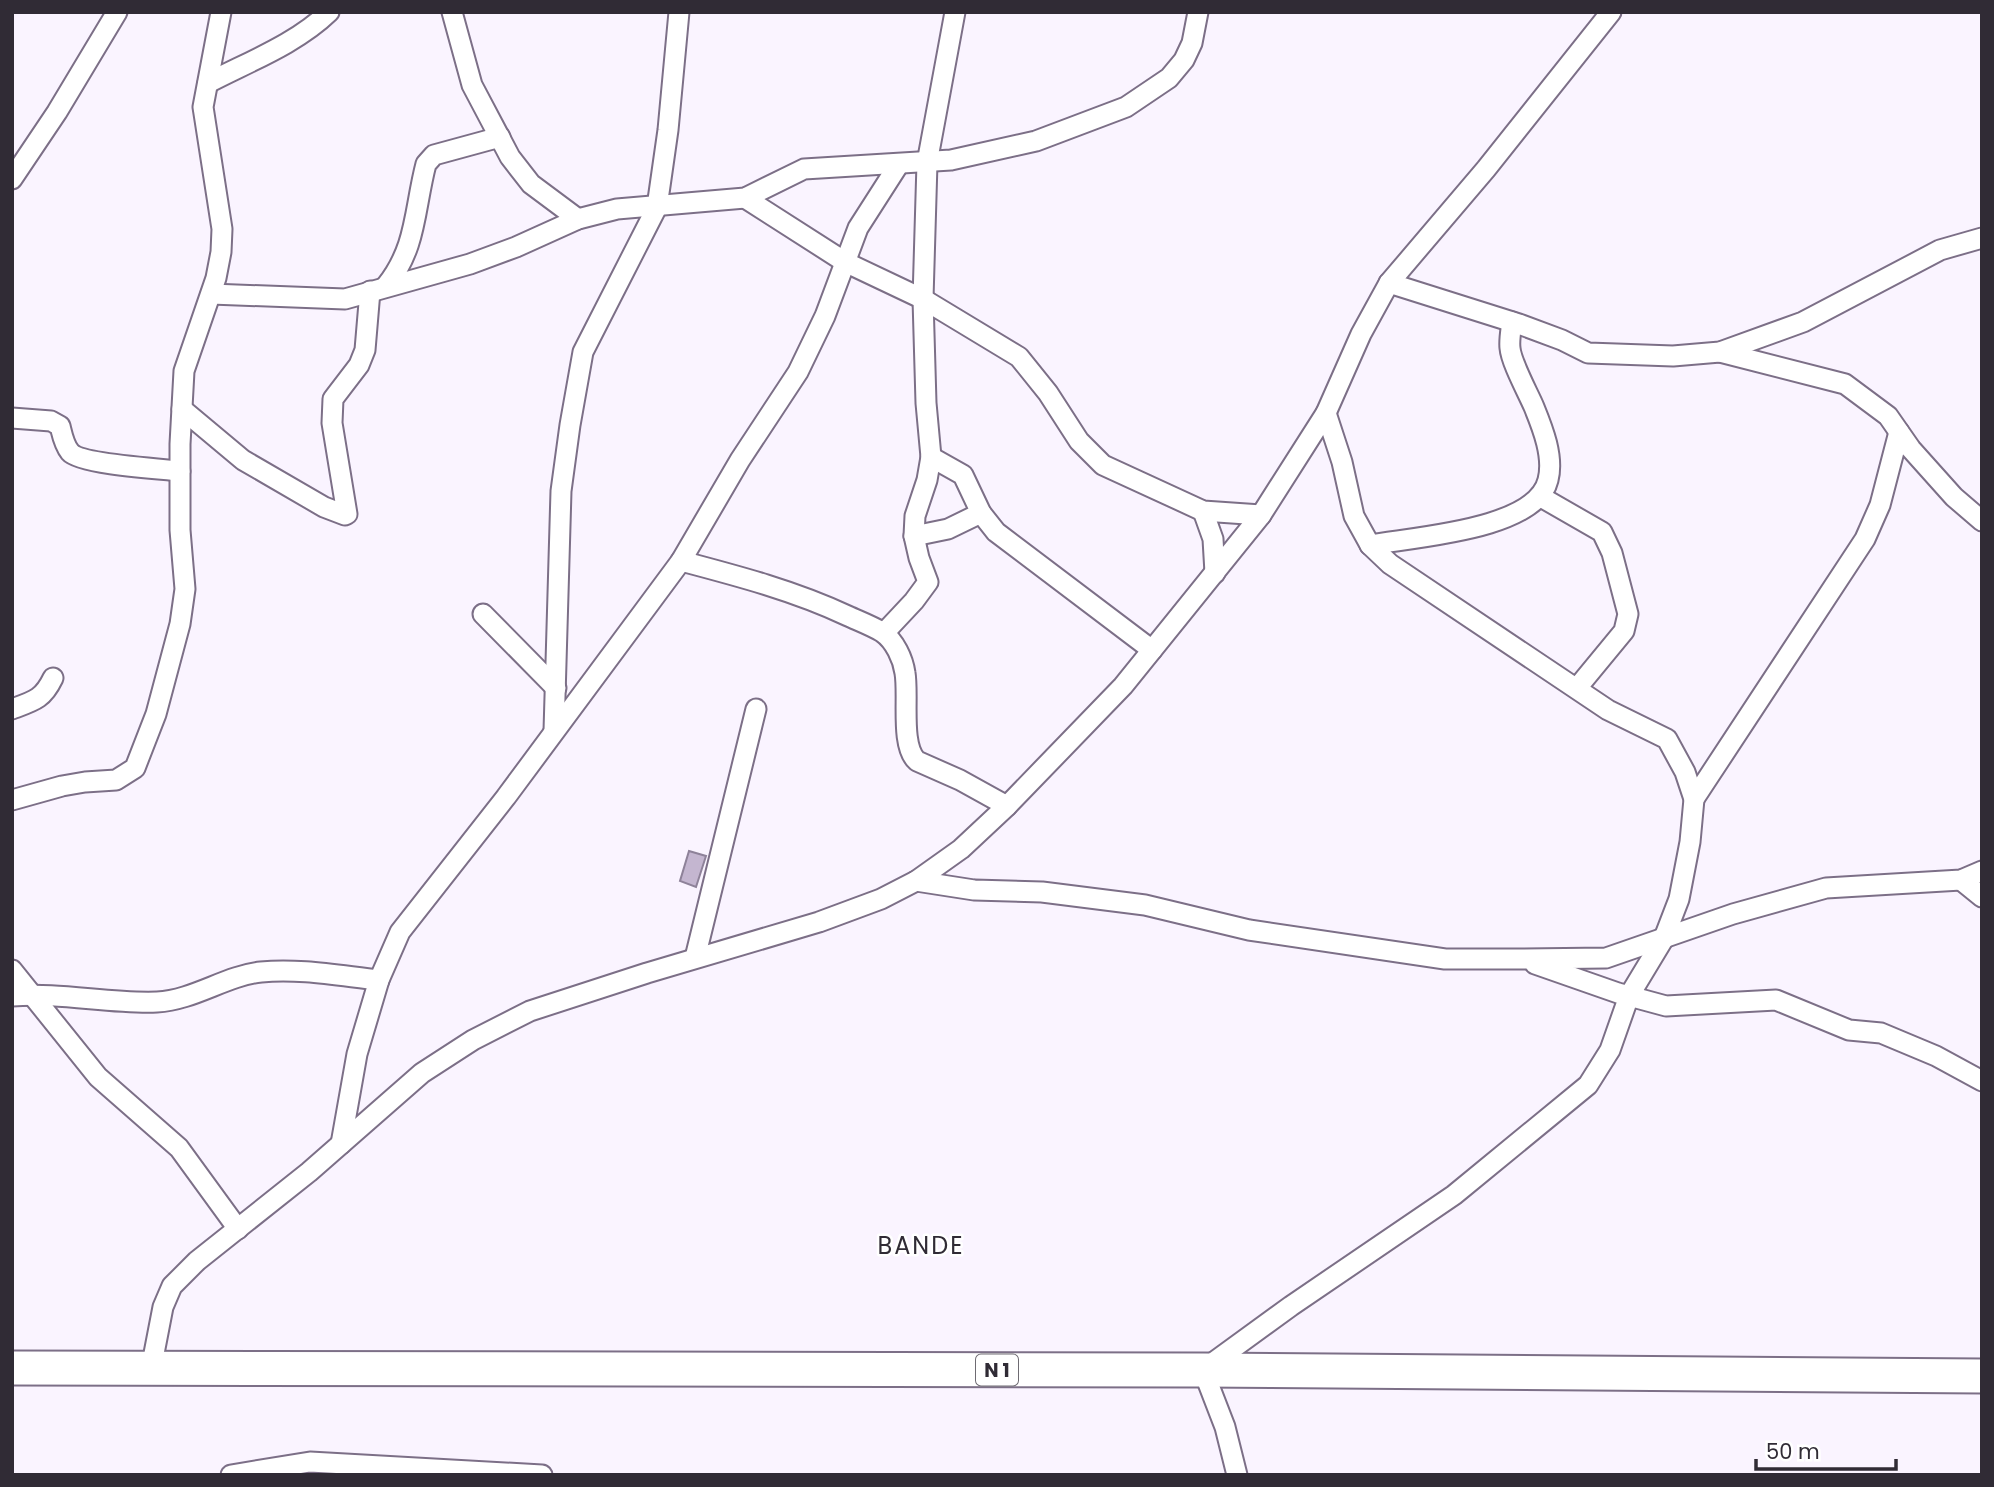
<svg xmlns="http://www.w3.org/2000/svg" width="1994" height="1487" font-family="Poppins,sans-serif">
<rect width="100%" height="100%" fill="#faf4ff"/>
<polygon fill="#c4b6d0" stroke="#8e8299" stroke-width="2" points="689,851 706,856 696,887 680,881"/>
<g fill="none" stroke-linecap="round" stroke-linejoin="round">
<defs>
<g id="minor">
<polyline points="452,12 472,85 510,157 531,184 578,219"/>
<path d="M208 83C248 62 296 44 329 12"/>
<polyline points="12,179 57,112 117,12"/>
<polyline points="745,198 845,262 923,299 1019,357 1048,393 1079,441 1103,465 1203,511 1261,515"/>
<polyline points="1389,283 1519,324 1562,340 1588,353 1673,356 1720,352 1803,322 1940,250 1982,238"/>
<path d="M386 286C417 247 414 210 426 164L434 155 500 137"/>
<polyline points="211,294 345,299 470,264 516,247 578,219 617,209 745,198 804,169 951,160 1036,141 1126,107 1169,78 1184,60 1192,43 1198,12"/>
<polyline points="1720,352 1845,384 1888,416 1911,449 1954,497 1982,521"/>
<polyline points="182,409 243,460 324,507 345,515 347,514 332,423 333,399 359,365 365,350 370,291"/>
<path d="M12 418 51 421 60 426C62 434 64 445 70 452 80 464 161 469 180 471"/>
<polyline points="931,457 963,475 981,513 996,532 1152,650"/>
<polyline points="1541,497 1602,532 1612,553 1628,614 1624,631 1577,688"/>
<polyline points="1203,511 1213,539 1215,573"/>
<polyline points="914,536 948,529 981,513"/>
<path d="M1370 545C1414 537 1536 530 1548 480 1554 457 1543 429 1534 407 1528 393 1511 362 1510 348 1509 340 1511 330 1512 322"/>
<path d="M681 561C738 576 795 591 848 616 859 621 872 626 882 632 895 641 903 659 905 673 909 696 900 746 917 761L960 780 1007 806"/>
<polyline points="483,614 556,688"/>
<polyline points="884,633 914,601 928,582 919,558 914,536 915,516 927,480 931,457 926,403 923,299 927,163 955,12"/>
<path d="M12 709C34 701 43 699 53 678"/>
<polyline points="554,731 561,491 570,425 583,352 657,207 668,130 679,12"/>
<polyline points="1694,799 1865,539 1880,505 1899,432"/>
<polyline points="12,800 62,786 85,782 116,780 135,768 156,714 180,624 185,589 180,530 180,444 184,371 216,278 221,252 222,229 203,107 221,12"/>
<polyline points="1961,880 1982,897"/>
<polyline points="916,881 974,890 1042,892 1145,905 1249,930 1445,959 1521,959 1606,958 1733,914 1826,888 1961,880 1982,871"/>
<polyline points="695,958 756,709"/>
<polyline points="1535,964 1618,993 1666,1006 1776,1000 1849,1030 1881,1033 1936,1056 1982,1081"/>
<polyline points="12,970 98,1077 179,1148 238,1229"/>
<path d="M12 996C61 992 109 1004 157 1002 194 1000 225 976 261 972 299 968 341 976 379 980"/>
<polyline points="341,1144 357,1054 379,980 400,932 506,797 681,561 740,460 798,372 825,316 858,228 899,164"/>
<polyline points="151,1369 163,1307 172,1286 197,1261 309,1172 422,1073 473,1040 530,1011 647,973 819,922 881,899 916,881 961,849 1007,806 1123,686 1261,515 1326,413 1361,334 1389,283 1486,169 1611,12"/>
<polyline points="231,1475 310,1462 542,1475"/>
<polyline points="1237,1475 1225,1427 1203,1370 1291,1306 1454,1195 1588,1085 1610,1050 1629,996 1664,938 1679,899 1690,842 1694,799 1685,772 1667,739 1608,710 1390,564 1370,545 1354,516 1342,462 1326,413"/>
</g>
<polyline id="trunk" points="12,1368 1203,1370 1982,1376"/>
</defs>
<use href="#minor" stroke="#7c6f87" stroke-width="23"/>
<use href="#trunk" stroke="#7c6f87" stroke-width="37"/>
<use href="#minor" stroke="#fff" stroke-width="19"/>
<use href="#trunk" stroke="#fff" stroke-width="33"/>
</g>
<g text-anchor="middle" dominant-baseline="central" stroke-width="5" stroke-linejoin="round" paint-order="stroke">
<rect fill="#fff" stroke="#6e6b72" stroke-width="2" x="976" y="1354.5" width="42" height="31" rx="5"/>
<g font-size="19" font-weight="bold" fill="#302b35">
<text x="997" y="1370">N 1</text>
</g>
<g font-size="24" letter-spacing="2" fill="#302b35" stroke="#fff">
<text x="921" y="1245">BANDE</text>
</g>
</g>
<rect width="1994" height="1487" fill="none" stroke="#302b35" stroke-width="28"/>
<path d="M1756 1459v10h140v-10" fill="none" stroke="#302b35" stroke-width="3.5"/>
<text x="1766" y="1459" font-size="21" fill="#302b35" stroke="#ffffff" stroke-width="5" paint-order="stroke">50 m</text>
</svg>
